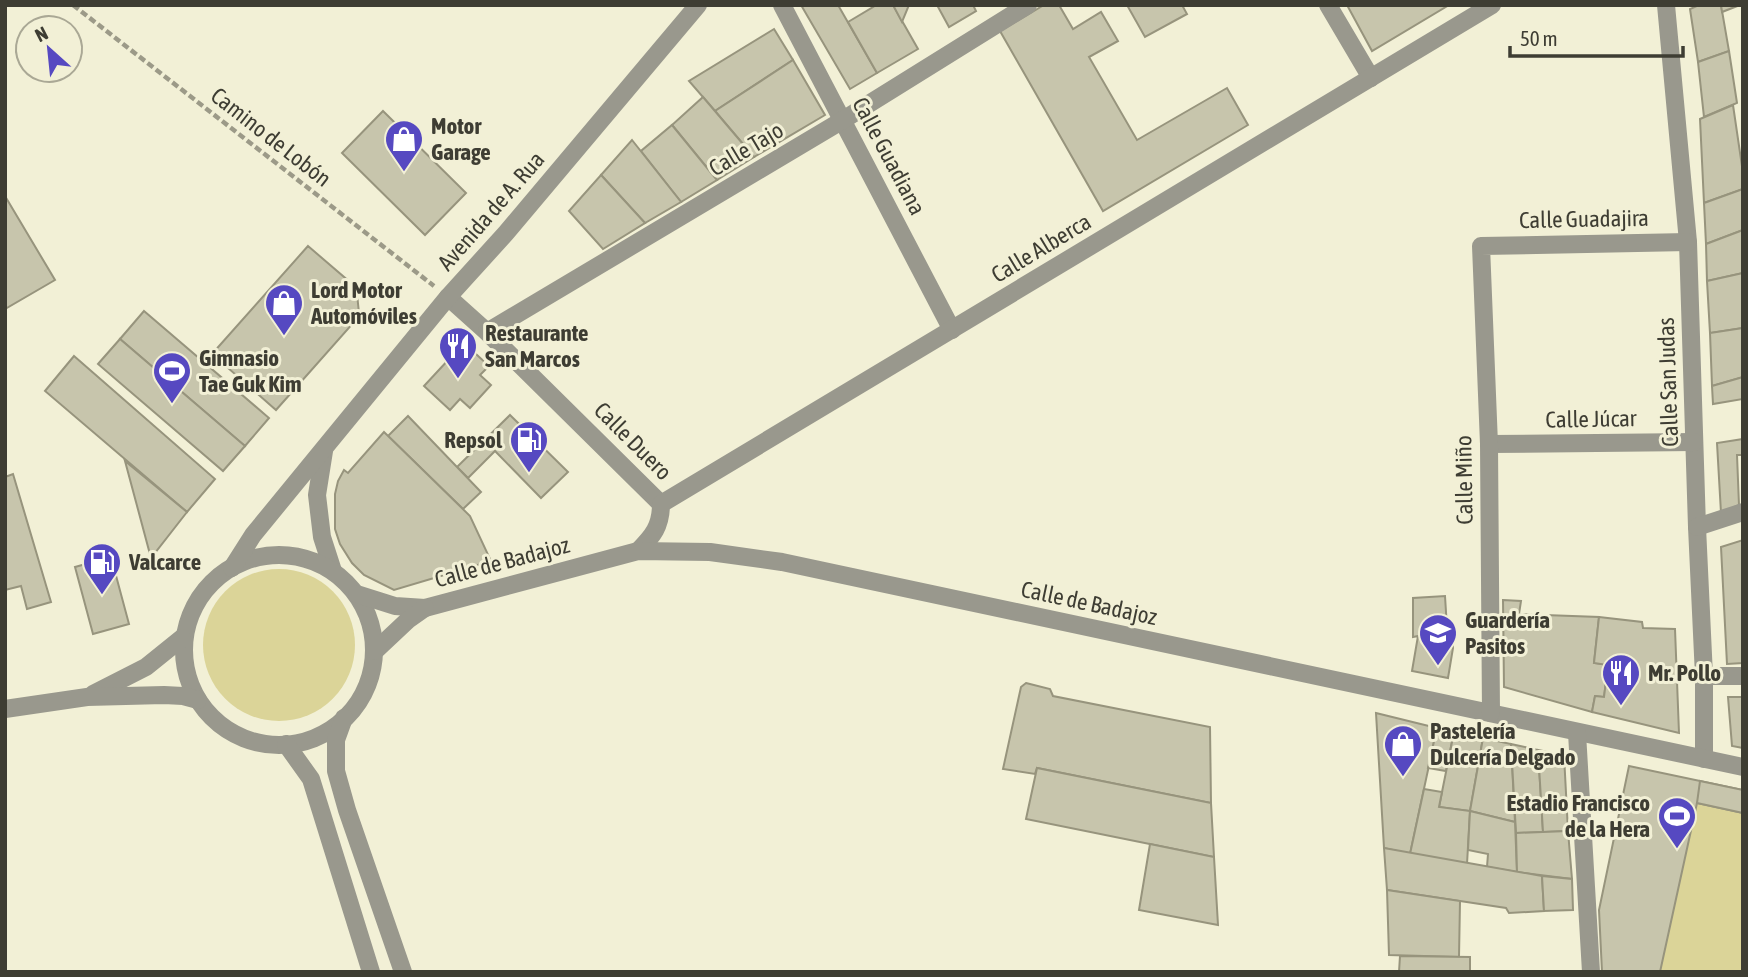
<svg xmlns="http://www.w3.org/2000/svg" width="1748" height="977" font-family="'Asap Condensed',sans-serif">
<rect width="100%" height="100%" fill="#f2f0d6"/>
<g fill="#dbd498">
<circle cx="279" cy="645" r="76"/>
<polygon points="1629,766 1743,790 1743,972 1602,972 1599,910"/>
</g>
<g fill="#c7c5ac" stroke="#97947d" stroke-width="2">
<polygon points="801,5 838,5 877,73 850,89"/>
<polygon points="871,5 893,5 918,49 877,73 848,22 873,7"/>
<polygon points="893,5 909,5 902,22"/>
<polygon points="937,5 973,5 976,11 949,27"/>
<polygon points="1044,5 1059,5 1073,29 1101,12 1118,41 1089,57 1137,140 1227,88 1248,125 1103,211 1000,31"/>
<polygon points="1127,5 1182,5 1187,14 1145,37"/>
<polygon points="1347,5 1449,5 1372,51"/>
<polygon points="1699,5 1721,5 1729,51 1698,62 1690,9"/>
<polygon points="1721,5 1740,5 1722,12"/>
<polygon points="774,29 793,60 715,111 689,81"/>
<polygon points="1729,51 1737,103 1704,117 1698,62"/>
<polygon points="793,60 825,115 754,157 715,111"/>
<polygon points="703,97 754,157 717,180 672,125"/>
<polygon points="1733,105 1743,173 1743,189 1704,203 1700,119"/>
<polygon points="383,111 466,193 425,235 342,153"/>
<polygon points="672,125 717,180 681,202 641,151"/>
<polygon points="632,140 681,202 645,223 601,175"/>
<polygon points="601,175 645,223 603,249 569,211"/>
<polygon points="1743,189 1743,230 1706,244 1704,203"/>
<polygon points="5,196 55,280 5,309"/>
<polygon points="1743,230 1743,273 1707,281 1706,244"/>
<polygon points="308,246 351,283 357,294 359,313 355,321 276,410 212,354"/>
<polygon points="1743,273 1743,328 1710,333 1707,281"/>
<polygon points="144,311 269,418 245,446 120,339"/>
<polygon points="1743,328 1743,377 1712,386 1710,333"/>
<polygon points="120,339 245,446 223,471 98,364"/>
<polygon points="464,343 489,366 480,375 491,385 470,408 460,399 450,410 424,386"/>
<polygon points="74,356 215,479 187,512 45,391"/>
<polygon points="1743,377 1743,399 1713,404 1712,386"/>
<polygon points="510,415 568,472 541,498 495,451 468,478 457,467"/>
<polygon points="408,416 481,492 463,509 388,436"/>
<polygon points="384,432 470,516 491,561 394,590 364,575 352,563 340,544 335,529 335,494 338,481 344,470 348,473"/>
<polygon points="1743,439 1743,455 1737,455 1739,505 1721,513 1717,443"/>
<polygon points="125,461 187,512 151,558 136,502"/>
<polygon points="13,474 51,602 27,609 21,586 5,590 5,477"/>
<polygon points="1743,540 1743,663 1727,664 1721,547"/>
<polygon points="111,557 129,624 93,634 75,567"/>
<polygon points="1445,596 1447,628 1451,628 1453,648 1448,678 1412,671 1418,636 1413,637 1413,598"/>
<polygon points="1503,600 1521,601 1519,614 1599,617 1594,663 1608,665 1604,697 1595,696 1592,712 1504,687"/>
<polygon points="1599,617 1642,622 1643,628 1675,629 1679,733 1592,712 1595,696 1604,697 1608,665 1594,663"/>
<polygon points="1026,683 1050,689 1053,696 1210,727 1211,803 1037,768 1035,774 1003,769 1021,687"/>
<polygon points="1728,697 1743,697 1743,748 1732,746"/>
<polygon points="1376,713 1437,728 1410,854 1384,848"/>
<polygon points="1437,728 1454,732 1446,771 1428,768"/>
<polygon points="1454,732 1483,738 1470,811 1439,807"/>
<polygon points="1483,738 1511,744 1515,822 1470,811"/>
<polygon points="1511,744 1538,750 1543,832 1516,833"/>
<polygon points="1538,750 1564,755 1568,831 1543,832"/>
<polygon points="1629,766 1743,790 1743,813 1697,803 1660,972 1602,972 1599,910"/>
<polygon points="1037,768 1211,803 1214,857 1026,819"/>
<polygon points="1700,781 1743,790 1743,813 1697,803"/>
<polygon points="1424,789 1442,792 1439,807 1470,811 1467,864 1410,854"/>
<polygon points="1470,811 1515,822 1517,872 1487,867 1488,854 1468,850"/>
<polygon points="1568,831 1572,879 1517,872 1516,833"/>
<polygon points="1150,844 1214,857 1218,925 1139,910"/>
<polygon points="1384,848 1542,876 1544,911 1509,913 1506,908 1387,890"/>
<polygon points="1542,876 1572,879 1573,910 1544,911"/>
<polygon points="1387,890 1460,901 1459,957 1389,955"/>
<polygon points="1400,956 1470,957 1470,972 1399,972"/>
</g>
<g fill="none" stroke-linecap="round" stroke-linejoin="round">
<polyline stroke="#9c9a88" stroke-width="4.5" stroke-dasharray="7 3.5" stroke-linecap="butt" points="73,5 434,286"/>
<g stroke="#99988d" stroke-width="18">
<polyline points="782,5 952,330"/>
<polyline points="1328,5 1371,78"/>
<polyline points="1666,5 1688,242 1697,527 1704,676 1704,759"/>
<polyline points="448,297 487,332 661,504"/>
<polyline points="487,332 843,120 1028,5"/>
<polyline points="1489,444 1694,442"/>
<polyline points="324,451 317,495 322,537 333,571"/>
<polyline points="1697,527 1743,512"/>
<path d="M638 551C653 536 661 526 661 504L1492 5"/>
<circle cx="279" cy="650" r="95"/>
<polyline points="232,568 253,535 448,297 506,233 698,5"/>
<polyline points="357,594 395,606 425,608 638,551 710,552 782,562 1743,767"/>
<polyline points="375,651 408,620 425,608"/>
<polyline points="1704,676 1743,676"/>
<polyline points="93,694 146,667 182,638"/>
<polyline points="5,709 87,697 164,695 183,696 198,700"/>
<polyline points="1491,713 1489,444 1481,246 1688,242"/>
<polyline points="344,718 336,740 336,771 347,810 403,972"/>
<polyline points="1577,733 1591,972"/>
<polyline points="286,744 311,779 371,972"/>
</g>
</g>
<defs>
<symbol id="shop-pin" viewBox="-11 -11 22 30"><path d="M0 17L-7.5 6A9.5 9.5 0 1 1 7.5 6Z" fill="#5649c1" stroke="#f2f0d6"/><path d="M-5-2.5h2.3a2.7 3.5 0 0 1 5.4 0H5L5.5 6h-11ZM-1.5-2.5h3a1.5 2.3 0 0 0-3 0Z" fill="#fff"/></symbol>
<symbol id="restaurant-pin" viewBox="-11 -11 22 30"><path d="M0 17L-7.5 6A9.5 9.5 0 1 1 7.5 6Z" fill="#5649c1" stroke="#f2f0d6"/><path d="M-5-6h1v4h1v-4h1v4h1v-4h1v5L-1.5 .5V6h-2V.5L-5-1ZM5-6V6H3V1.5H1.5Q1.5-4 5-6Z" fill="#fff"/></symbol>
<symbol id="stadium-pin" viewBox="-11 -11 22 30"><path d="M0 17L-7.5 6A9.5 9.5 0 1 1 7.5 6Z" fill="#5649c1" stroke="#f2f0d6"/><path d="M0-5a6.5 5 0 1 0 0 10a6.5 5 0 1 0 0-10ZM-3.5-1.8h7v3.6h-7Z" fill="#fff"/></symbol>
<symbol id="fuel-pin" viewBox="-11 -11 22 30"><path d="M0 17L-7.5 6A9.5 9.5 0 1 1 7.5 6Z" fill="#5649c1" stroke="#f2f0d6"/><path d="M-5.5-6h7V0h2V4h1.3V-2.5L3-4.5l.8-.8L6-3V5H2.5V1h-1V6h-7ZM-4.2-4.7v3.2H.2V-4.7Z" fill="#fff"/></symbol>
<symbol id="school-pin" viewBox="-11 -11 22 30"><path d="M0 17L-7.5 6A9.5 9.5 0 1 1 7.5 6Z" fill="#5649c1" stroke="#f2f0d6"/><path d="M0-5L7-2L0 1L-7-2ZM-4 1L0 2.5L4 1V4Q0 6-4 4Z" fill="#fff"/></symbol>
</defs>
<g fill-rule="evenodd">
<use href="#shop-pin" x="382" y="117" width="44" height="60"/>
<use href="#shop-pin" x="262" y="281" width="44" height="60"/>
<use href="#restaurant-pin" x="436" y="324" width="44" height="60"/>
<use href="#stadium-pin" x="150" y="349" width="44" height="60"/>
<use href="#fuel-pin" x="507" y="418" width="44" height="60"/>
<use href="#fuel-pin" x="80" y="540" width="44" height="60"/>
<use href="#school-pin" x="1416" y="611" width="44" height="60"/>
<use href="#restaurant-pin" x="1599" y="651" width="44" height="60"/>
<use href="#shop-pin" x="1381" y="722" width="44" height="60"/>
<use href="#stadium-pin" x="1655" y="794" width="44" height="60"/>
</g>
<g text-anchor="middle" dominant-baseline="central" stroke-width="6" stroke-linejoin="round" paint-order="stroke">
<g font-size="23" font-weight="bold" fill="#3e3d33" stroke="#f2f0d6" text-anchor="start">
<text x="431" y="126">Motor<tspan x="431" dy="26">Garage</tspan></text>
<text x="311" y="290">Lord Motor<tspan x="311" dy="26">Automóviles</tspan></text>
<text x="485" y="333">Restaurante<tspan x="485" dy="26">San Marcos</tspan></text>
<text x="199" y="358">Gimnasio<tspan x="199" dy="26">Tae Guk Kim</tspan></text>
<text x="502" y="440" text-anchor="end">Repsol</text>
<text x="129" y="562">Valcarce</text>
<text x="1465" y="620">Guardería<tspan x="1465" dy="26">Pasitos</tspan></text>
<text x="1648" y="673">Mr. Pollo</text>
<text x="1430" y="731">Pastelería<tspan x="1430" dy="26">Dulcería Delgado</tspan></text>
<text x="1650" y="803" text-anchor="end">Estadio Francisco<tspan x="1650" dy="26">de la Hera</tspan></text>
</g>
<g font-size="23" fill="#3e3d33" stroke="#f2f0d6">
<text transform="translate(271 137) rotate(38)">Camino de Lobón</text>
<text transform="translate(746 149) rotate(-31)">Calle Tajo</text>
<text transform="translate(889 156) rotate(62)">Calle Guadiana</text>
<text transform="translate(491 211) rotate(-49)">Avenida de A. Rua</text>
<text transform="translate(1584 219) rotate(-1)">Calle Guadajira</text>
<text transform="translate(1041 248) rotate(-31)">Calle Alberca</text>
<text transform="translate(1668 382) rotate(-92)">Calle San Judas</text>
<text transform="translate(1591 419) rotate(-1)">Calle Júcar</text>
<text transform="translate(633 441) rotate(45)">Calle Duero</text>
<text transform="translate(1464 480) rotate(-91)">Calle Miño</text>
<text transform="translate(502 562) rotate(-15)">Calle de Badajoz</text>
<text transform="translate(1089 603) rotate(12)">Calle de Badajoz</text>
</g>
</g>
<rect width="1748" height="977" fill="none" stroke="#3e3d33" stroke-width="14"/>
<g transform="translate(49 49) rotate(333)"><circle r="33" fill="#f2f0d6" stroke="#aaa895" stroke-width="2"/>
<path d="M0-5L12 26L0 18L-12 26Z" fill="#5649c1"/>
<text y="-10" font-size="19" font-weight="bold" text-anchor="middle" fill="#3e3d33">N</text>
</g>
<path d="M1510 46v10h173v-10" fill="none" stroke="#3e3d33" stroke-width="3.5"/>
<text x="1520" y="46" font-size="21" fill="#3e3d33" stroke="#f2f0d6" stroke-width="5" paint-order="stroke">50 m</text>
</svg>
